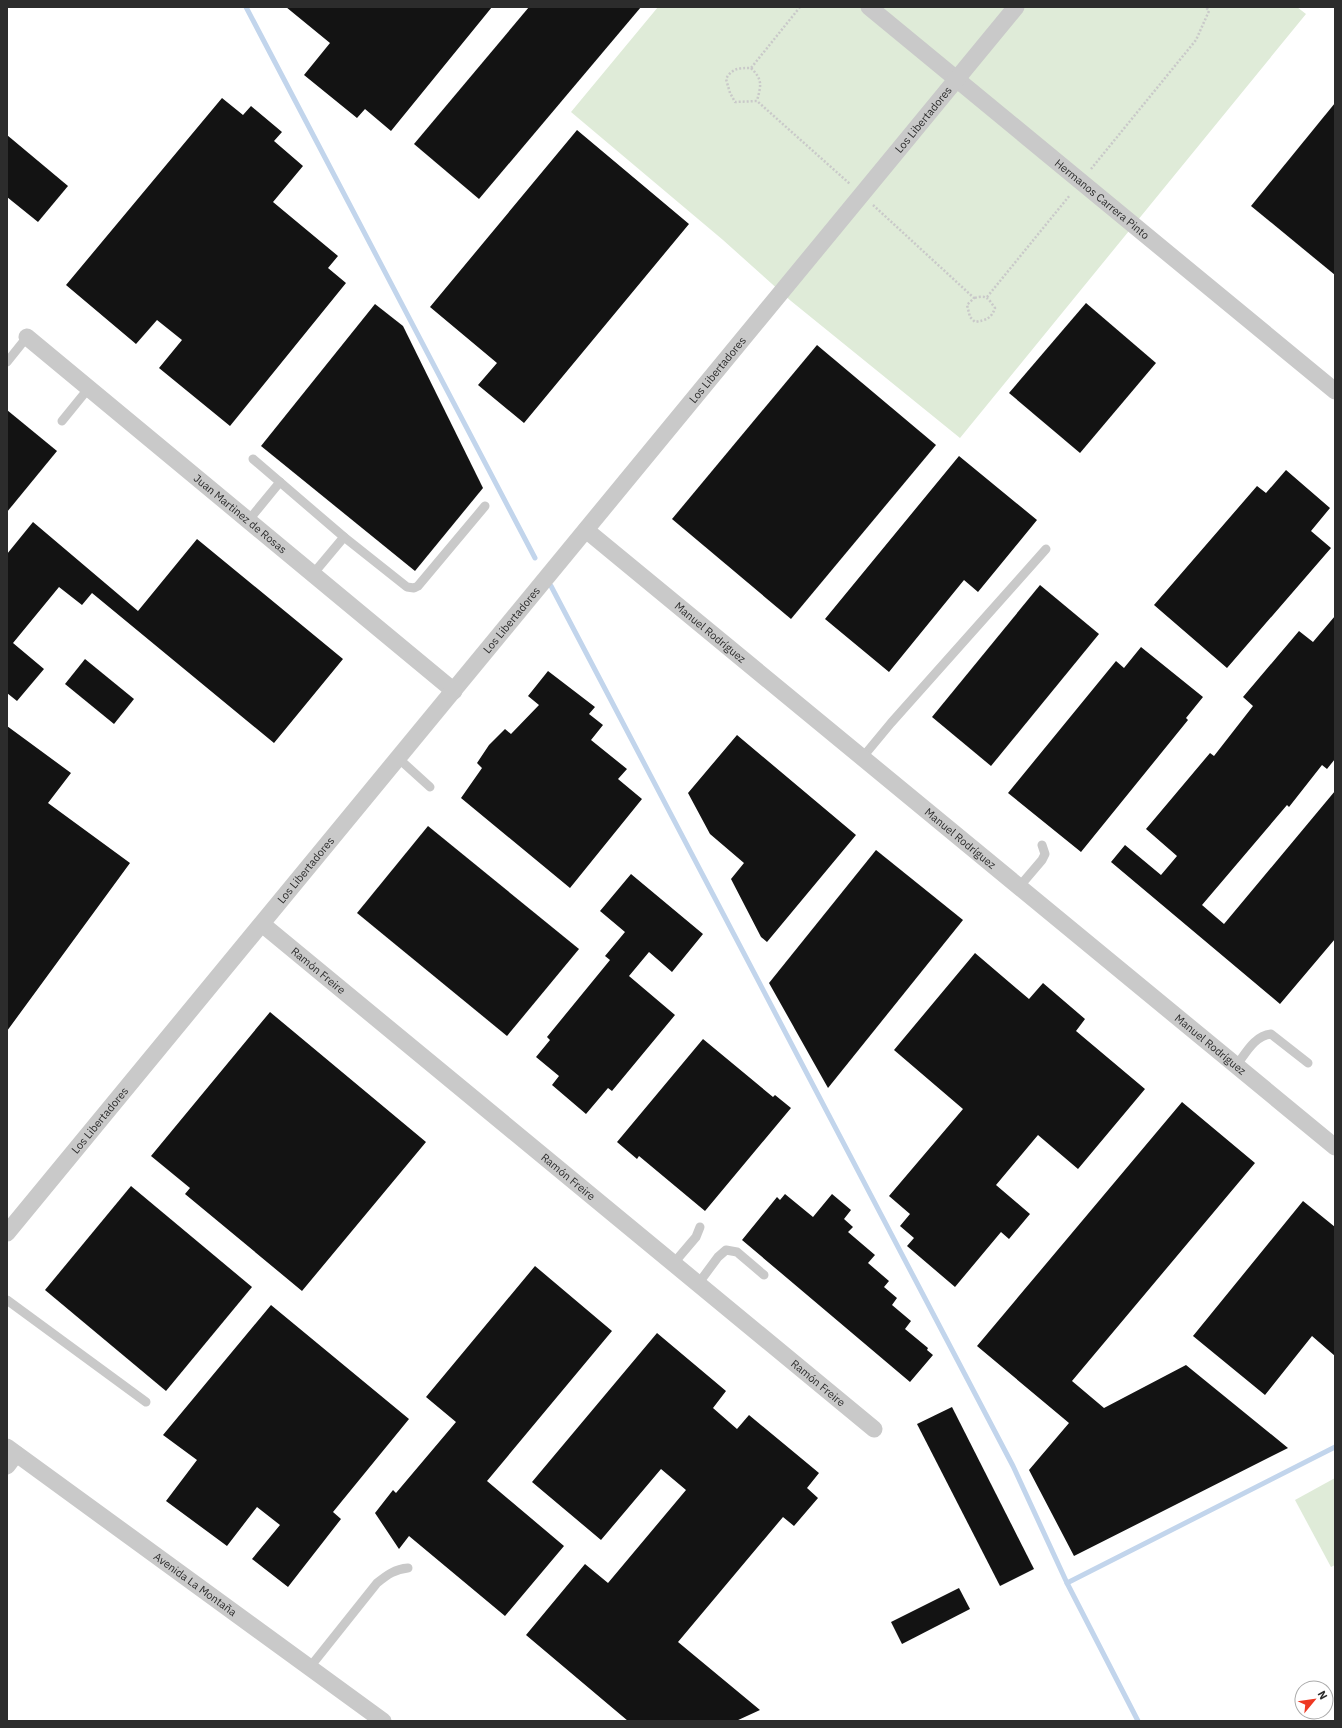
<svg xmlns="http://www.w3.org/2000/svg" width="1342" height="1728" font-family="'IBM Plex Sans',sans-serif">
<rect width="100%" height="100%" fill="#fff"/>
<g fill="#dfebd8">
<polygon points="658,7 1297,7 1306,14 960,438 791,301 723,240 571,112"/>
<polygon points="1335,1478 1335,1565 1331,1567 1295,1500"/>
</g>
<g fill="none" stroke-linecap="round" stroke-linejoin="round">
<g stroke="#c2d5ec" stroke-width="5">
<polyline points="246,7 535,558"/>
<polyline points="551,586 1013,1466 1067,1583 1138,1721"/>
<polyline points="1067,1583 1335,1447"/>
</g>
</g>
<g fill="#131313">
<polygon points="286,7 492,7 391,131 365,109 357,118 304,75 330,43"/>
<polygon points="529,7 641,7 479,199 414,144"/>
<polygon points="222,98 243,115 251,106 282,132 274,141 303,166 273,202 338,256 328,268 346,283 230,426 159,368 182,340 157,320 136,344 66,285"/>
<polygon points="1335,103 1335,275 1251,206"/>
<polygon points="577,130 689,224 524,423 478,385 497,363 430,307"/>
<polygon points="7,135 68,186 38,222 7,197"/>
<polygon points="1086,303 1156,363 1080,453 1009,393"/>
<polygon points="375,304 403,326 483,488 415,571 261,446"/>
<polygon points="817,345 936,445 791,619 672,519"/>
<polygon points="7,410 57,451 7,512"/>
<polygon points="959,456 1037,520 978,592 964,580 889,672 825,619"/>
<polygon points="1286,470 1330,508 1311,531 1331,548 1227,668 1154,605 1257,486 1266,493"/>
<polygon points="33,522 138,611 197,539 343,659 274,743 92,593 82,605 59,587 13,643 44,669 17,701 7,693 7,554"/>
<polygon points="1040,585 1099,634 991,766 932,717"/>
<polygon points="1335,616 1335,759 1327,769 1322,765 1289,807 1287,805 1202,905 1224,924 1335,791 1335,939 1280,1004 1111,862 1125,845 1161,875 1177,856 1146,829 1210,753 1214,756 1253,706 1243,697 1299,631 1313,642"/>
<polygon points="1141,647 1203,697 1186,718 1188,720 1081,852 1008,793 1116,661 1124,668"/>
<polygon points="85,659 134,699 114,724 65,684"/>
<polygon points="548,671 595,707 589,714 603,725 591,740 627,769 618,779 642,799 570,888 461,798 482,768 477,763 489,745 505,729 511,734 539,705 528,696"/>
<polygon points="7,726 71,773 48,803 130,863 7,1031"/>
<polygon points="737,735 856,835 767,942 761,937 731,879 744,863 710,834 688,793"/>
<polygon points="428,826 579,949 507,1036 357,913"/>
<polygon points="876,850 963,920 828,1088 769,983"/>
<polygon points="631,874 703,934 672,972 649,952 629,976 675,1015 612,1091 608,1088 586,1114 552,1085 559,1076 536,1057 550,1040 547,1037 610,960 605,956 625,932 600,911"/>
<polygon points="975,953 1029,999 1043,983 1085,1019 1076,1031 1145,1089 1078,1169 1038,1135 996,1185 1030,1214 1009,1239 1001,1232 955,1287 907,1246 914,1238 900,1226 910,1214 889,1196 963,1109 894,1050"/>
<polygon points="270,1012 426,1142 302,1291 185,1194 190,1188 151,1156"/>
<polygon points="703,1039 773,1097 775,1095 791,1108 705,1211 639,1156 637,1159 617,1142"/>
<polygon points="1182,1102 1255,1163 1072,1381 1104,1408 1186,1365 1288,1448 1074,1556 1029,1470 1069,1423 977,1346"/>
<polygon points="131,1186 252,1287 166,1391 45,1290"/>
<polygon points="785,1194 813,1217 832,1194 851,1210 844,1219 853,1227 848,1232 875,1255 868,1263 889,1281 884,1287 897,1298 892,1305 911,1321 905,1329 928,1348 927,1350 933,1355 910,1382 742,1240 777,1197 780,1200"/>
<polygon points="1303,1201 1335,1227 1335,1356 1312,1336 1265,1395 1193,1336"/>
<polygon points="535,1266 612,1331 487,1481 564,1546 505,1616 409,1536 399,1549 375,1513 393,1490 396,1493 456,1422 426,1397"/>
<polygon points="271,1305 409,1419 333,1512 341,1519 288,1587 252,1559 280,1525 257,1507 227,1546 166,1501 197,1460 163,1435"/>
<polygon points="657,1333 726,1391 713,1408 737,1429 749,1415 819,1473 807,1488 818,1498 794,1526 783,1517 678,1642 760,1710 736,1721 628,1721 526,1635 585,1564 608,1583 686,1490 661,1469 601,1540 532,1482"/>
<polygon points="952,1407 1034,1569 1000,1586 917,1424"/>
<polygon points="959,1588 970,1609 902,1644 891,1622"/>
</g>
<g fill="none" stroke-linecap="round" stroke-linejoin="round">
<g stroke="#c9c9c9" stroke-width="2.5" stroke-dasharray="2 2" stroke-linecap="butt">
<path d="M800 7 751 68C739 68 732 68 726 79L730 93 735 102 757 101 850 184"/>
<path d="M751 68C763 80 761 85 757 101"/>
<polyline points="1091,169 1196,40 1209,11 1206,7"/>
<path d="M873 205 974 298 967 305 970 317 975 322C986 320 991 319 995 308 987 297 987 295 974 298"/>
<polyline points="987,297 1070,195"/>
</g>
<g stroke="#c9c9c9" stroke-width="9">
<polyline points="7,362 27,337"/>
<polyline points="62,421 88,389"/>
<polyline points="253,459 344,537 407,587 414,588 418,586 485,506"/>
<polyline points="248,521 280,482"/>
<polyline points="313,574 344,537"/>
<polyline points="398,758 430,787"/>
<polyline points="862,758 891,723 1046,549"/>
<polyline points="1019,887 1042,860 1045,854 1042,845"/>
<path d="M1236 1066C1246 1053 1254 1036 1271 1034L1308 1063"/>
<polyline points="673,1264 696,1237 700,1227"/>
<polyline points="698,1284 718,1257 726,1250 737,1252 764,1275"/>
<polyline points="7,1300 146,1402"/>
<path d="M310 1667 377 1583C387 1575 395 1569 408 1568"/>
</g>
<g stroke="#c9c9c9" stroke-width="17">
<path id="s1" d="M869 7 1335 391"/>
<path id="s2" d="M27 337 454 691"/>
<path id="s3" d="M586 530 1335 1147"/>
<path id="s4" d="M262 924 874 1429"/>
<path id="s5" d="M7 1233 1016 7"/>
<path id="s6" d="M7 1447 383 1721"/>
<polyline points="7,1466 16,1454"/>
</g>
</g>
<g text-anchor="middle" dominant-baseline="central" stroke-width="4" stroke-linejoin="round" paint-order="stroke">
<g font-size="11" fill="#2c2c2c" stroke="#fff">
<text stroke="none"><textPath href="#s5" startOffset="1442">Los Libertadores</textPath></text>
<text stroke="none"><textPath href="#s1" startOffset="302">Hermanos Carrera Pinto</textPath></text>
<text stroke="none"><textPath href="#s5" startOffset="1118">Los Libertadores</textPath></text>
<text stroke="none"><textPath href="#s2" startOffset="277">Juan Martinez de Rosas</textPath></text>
<text stroke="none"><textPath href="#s5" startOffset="794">Los Libertadores</textPath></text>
<text stroke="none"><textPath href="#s3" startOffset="161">Manuel Rodríguez</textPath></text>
<text stroke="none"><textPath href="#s3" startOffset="485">Manuel Rodríguez</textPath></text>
<text stroke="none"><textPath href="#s5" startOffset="470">Los Libertadores</textPath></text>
<text stroke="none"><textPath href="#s4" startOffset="73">Ramón Freire</textPath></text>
<text stroke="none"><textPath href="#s3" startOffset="809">Manuel Rodríguez</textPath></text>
<text stroke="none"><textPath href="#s5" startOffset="146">Los Libertadores</textPath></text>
<text stroke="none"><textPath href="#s4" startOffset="397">Ramón Freire</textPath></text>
<text stroke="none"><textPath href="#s4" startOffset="721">Ramón Freire</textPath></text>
<text stroke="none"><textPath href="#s6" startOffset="233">Avenida La Montaña</textPath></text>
</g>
</g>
<rect width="1342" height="1728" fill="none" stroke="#2c2c2c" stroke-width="16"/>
<g transform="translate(1314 1700) rotate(61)"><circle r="19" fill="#ffffff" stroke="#ababab"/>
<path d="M0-3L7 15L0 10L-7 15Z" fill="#ee3823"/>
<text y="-6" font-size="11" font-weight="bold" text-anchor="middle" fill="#2c2c2c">N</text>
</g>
</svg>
